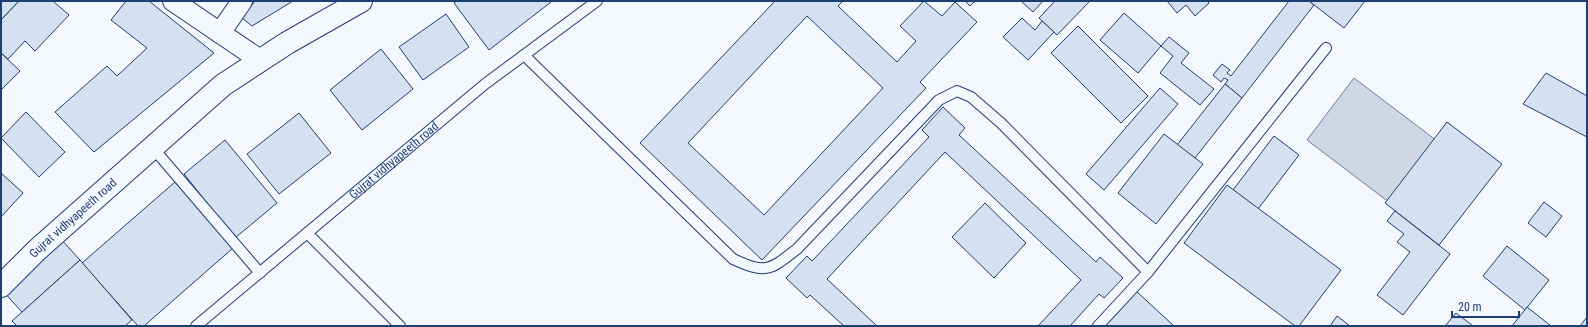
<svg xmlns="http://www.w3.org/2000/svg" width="1588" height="327" font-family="'Roboto Condensed',sans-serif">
<rect width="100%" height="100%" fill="#f4f7fb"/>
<polygon fill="#cfd7e4" stroke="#687fa3" points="1354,78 1478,172 1431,234 1307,140"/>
<g fill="#d5e0f0" stroke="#1d3f73" fill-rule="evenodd">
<polygon points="1,1 19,1 1,20"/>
<polygon points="19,1 53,1 69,15 35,51 25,41 8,59 1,53 1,20"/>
<polygon points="126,1 149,1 214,53 94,152 55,112 107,66 117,76 147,48 111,20"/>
<polygon points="255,1 293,1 252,26 242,18"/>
<polygon points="457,1 550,1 551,2 489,50 454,3"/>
<path d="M775 1H843L838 6 897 62 916 41 900 26 924 1 942 16 955 2 977 22 920 82 926 88 762 260 640 143ZM807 16 883 88 764 215 688 143Z"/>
<polygon points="965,1 975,1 970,6"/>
<polygon points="1021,1 1043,1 1033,12"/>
<polygon points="1055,1 1090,1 1057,35 1039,18"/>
<polygon points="1167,1 1207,1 1209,3 1195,16 1186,5 1177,13"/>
<polygon points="1289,1 1309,1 1314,5 1242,98 1225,84 1228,80 1224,78 1221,82 1213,75 1222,64 1230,70 1227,73 1231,76"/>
<polygon points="1309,1 1365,1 1344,28"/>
<polygon points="1124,13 1161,46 1138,73 1100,40"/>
<polygon points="446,14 469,47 423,80 399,47"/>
<polygon points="1022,18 1035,30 1042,21 1054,32 1028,60 1003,37"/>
<polygon points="1078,26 1148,96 1121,123 1051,53"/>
<polygon points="1169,37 1189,53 1181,63 1214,89 1200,105 1160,73 1173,56 1161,46"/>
<polygon points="381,49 413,89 362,130 330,90"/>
<polygon points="1,53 20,71 1,90"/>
<polygon points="1546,73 1587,96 1587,137 1523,104"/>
<polygon points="1225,84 1242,98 1195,158 1177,145"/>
<polygon points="1160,88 1178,104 1104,190 1086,174"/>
<polygon points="943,107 965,128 959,135 1096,262 1100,257 1123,278 1104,298 1099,294 1070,326 1038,326 1081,280 945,152 827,279 877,326 844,326 810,295 807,298 786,278 807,256 812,261 929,137 922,130"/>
<polygon points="26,112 65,152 39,177 1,138"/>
<polygon points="299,113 331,153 279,194 247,154"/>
<polygon points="1447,122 1502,164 1439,245 1385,203"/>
<polygon points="1164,134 1203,164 1156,224 1118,193"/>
<polygon points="1274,136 1299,155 1258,209 1233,190"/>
<polygon points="225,140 277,203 235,238 184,174"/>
<polygon points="1,173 23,193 1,217"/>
<polygon points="175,182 233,248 144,326 138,326 82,263"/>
<polygon points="1227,185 1341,270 1299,326 1295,326 1184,243"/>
<polygon points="1544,202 1562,216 1546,237 1528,223"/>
<polygon points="985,203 1026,243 994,278 952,237"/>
<polygon points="1395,211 1450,254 1403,315 1377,295 1410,252 1397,242 1404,234 1387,221"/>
<polygon points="59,237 80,260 22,312 1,289"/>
<polygon points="1507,246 1549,280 1525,310 1483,276"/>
<polygon points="80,260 132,320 125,326 17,326 12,321"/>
<polygon points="1135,290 1174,326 1102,326"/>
<polygon points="1527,307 1551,326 1512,326"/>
<polygon points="1456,313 1473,326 1445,326"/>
<polygon points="1337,316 1350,326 1330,326"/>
<polygon points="1587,317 1587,326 1580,326"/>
</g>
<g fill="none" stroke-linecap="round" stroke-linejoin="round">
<defs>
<g id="service">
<path d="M524 55 733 259C766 274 769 271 797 249L939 100 957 91 971 97 1001 123 1148 272"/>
<polyline points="153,148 260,273"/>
<polyline points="307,233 400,326"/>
<path id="s1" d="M196 326 485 84 597 1"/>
<polyline points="1098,326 1148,272 1326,48"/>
</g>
<g id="minor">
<polyline points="173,1 260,60"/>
<polyline points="220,33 242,1"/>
</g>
<g id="tertiary">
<path id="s2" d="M1 286 37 250 223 85 287 43 361 1"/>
</g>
</defs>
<use href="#service" stroke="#1d3f73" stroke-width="12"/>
<use href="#minor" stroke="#1d3f73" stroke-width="22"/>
<use href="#tertiary" stroke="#1d3f73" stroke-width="24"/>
<use href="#service" stroke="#f4f7fb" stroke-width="10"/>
<use href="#minor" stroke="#f4f7fb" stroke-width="20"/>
<use href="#tertiary" stroke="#f4f7fb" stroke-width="22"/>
</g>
<g text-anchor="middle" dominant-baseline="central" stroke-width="3" stroke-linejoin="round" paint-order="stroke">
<g font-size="12" fill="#1d3f73" stroke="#f4f7fb">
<text stroke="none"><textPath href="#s1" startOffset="258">Gujrat vidhyapeeth road</textPath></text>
<text stroke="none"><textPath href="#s2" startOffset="99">Gujrat vidhyapeeth road</textPath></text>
</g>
</g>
<rect width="1588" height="327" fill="none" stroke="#1d3f73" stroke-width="4"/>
<path d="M1452 311v6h67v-6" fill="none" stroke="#1d3f73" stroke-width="2"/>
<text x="1458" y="311" font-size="12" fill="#1d3f73" stroke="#f4f7fb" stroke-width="3" paint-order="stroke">20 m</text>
</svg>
